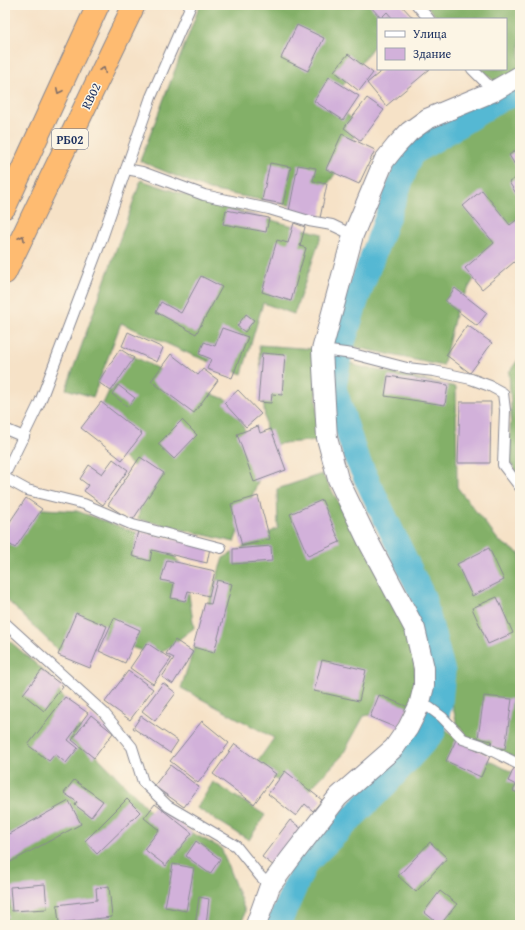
<svg xmlns="http://www.w3.org/2000/svg" width="525" height="930" font-family="'Gentium Book Plus',serif">
<rect width="100%" height="100%" fill="#fcf5e5"/>
<filter id="ink" filterUnits="userSpaceOnUse"><feTurbulence type="fractalNoise" baseFrequency=".025" numOctaves="2"/><feDisplacementMap in="SourceGraphic" scale="8" xChannelSelector="R" yChannelSelector="G"/><feConvolveMatrix kernelMatrix="1 2 1 2 8 2 1 2 1" color-interpolation-filters="sRGB"/></filter>
<filter id="wash" filterUnits="userSpaceOnUse"><feTurbulence type="fractalNoise" baseFrequency=".012" numOctaves="4" result="noise"/><feDisplacementMap in="SourceGraphic" scale="16" xChannelSelector="R" yChannelSelector="G"/><feGaussianBlur stdDeviation="0.9" result="paint"/><feColorMatrix in="noise" values="0 0 0 0 0 0 0 0 0 0 0 0 0 0 0 0 0 1.4 0 .05"/><feComposite in="paint" operator="in"/></filter>
<g filter="url(#wash)">
<rect width="100%" height="100%" fill="#f6e2c7"/>
<g fill="#83b068" stroke="#4f7063">
<polygon points="200,5 389,5 395,19 378,19 378,41 330,102 359,124 340,167 310,209 209,190 140,161"/>
<polygon points="426,5 520,5 520,68 498,84 480,69 506,69 506,19 438,19"/>
<polygon points="520,97 520,235 485,261 457,307 443,366 350,346 361,300 417,155 499,104"/>
<polygon points="141,180 203,201 322,234 294,314 263,303 242,374 192,355 121,323 93,397 66,389"/>
<polygon points="259,345 315,349 318,440 267,445"/>
<polygon points="127,353 196,388 233,402 262,471 234,542 138,519 146,477 91,429"/>
<polygon points="520,357 520,476 509,461 511,409 509,372"/>
<polygon points="347,361 357,366 456,387 457,487 499,541 520,554 520,760 469,738 457,724 445,675 426,594 359,455 341,388"/>
<polygon points="322,474 361,540 414,641 416,708 364,716 342,756 304,795 254,767 274,738 181,688 223,558 278,528 277,489"/>
<polygon points="28,508 77,511 140,534 164,545 185,569 194,628 157,656 96,635 62,654 5,598 5,540"/>
<polygon points="5,637 51,677 96,755 150,811 221,848 245,911 242,925 5,925"/>
<polygon points="447,730 468,750 520,776 520,925 282,925 307,866 387,789 437,734"/>
<polygon points="213,782 265,815 249,840 197,808"/>
</g>
<g fill="none" stroke-linecap="round" stroke-linejoin="round">
<polyline stroke="#55b8d3" stroke-width="25" points="278,925 305,864 384,786 433,732 440,703 443,672 423,597 356,457 334,388 340,352 357,298 411,154 501,99 520,93"/>
</g>
<g id="blocks">
<g fill="#d2b1da">
<polygon points="369,5 401,5 414,19 393,19 387,12 381,18"/>
<polygon points="297,25 324,38 308,71 281,58"/>
<polygon points="348,54 373,73 359,91 334,71"/>
<polygon points="384,69 430,69 386,106 367,83"/>
<polygon points="329,77 359,96 343,120 314,101"/>
<polygon points="367,98 384,110 361,141 344,128"/>
<polygon points="342,134 375,150 359,184 326,169"/>
<polygon points="519,148 520,149 520,173 509,155"/>
<polygon points="270,163 291,167 283,204 262,200"/>
<polygon points="298,165 316,168 313,181 327,184 320,218 289,211"/>
<polygon points="520,175 520,193 517,195 509,182"/>
<polygon points="482,190 510,225 520,217 520,257 482,289 465,268 494,243 463,206"/>
<polygon points="226,210 269,218 266,232 223,224"/>
<polygon points="294,223 305,227 300,246 306,248 291,301 262,292 277,240 288,243"/>
<polygon points="201,276 222,287 196,334 156,312 161,302 181,313"/>
<polygon points="455,288 487,313 477,326 445,301"/>
<polygon points="246,314 254,320 245,332 237,326"/>
<polygon points="467,325 492,343 470,373 446,355"/>
<polygon points="222,328 248,337 232,378 207,369 211,359 199,354 204,342 215,346"/>
<polygon points="128,332 163,348 157,362 122,346"/>
<polygon points="120,349 134,358 111,391 98,382"/>
<polygon points="262,353 285,355 282,395 272,394 271,403 258,402"/>
<polygon points="171,354 198,375 203,369 218,380 194,413 151,381"/>
<polygon points="388,376 448,385 445,405 385,396"/>
<polygon points="118,385 135,398 128,407 112,394"/>
<polygon points="238,390 261,414 246,427 224,403"/>
<polygon points="101,402 142,434 122,460 81,428"/>
<polygon points="460,402 491,402 490,463 458,463"/>
<polygon points="182,420 197,435 174,459 158,444"/>
<polygon points="258,426 260,433 271,429 286,470 254,482 237,434"/>
<polygon points="140,457 164,473 132,521 108,505"/>
<polygon points="113,459 128,470 103,505 84,491 88,485 80,479 89,465 102,474"/>
<polygon points="258,496 270,539 242,546 231,504"/>
<polygon points="26,498 42,509 15,548 5,541 5,529"/>
<polygon points="322,500 340,542 308,556 290,514"/>
<polygon points="138,531 210,548 207,563 152,550 150,561 132,556"/>
<polygon points="271,546 272,561 233,564 233,549"/>
<polygon points="489,548 504,580 472,596 457,564"/>
<polygon points="167,560 215,571 209,596 188,591 185,601 171,598 174,583 161,580"/>
<polygon points="217,580 232,584 214,653 193,647 205,603 211,604"/>
<polygon points="497,597 513,633 488,644 472,608"/>
<polygon points="76,613 107,626 90,668 58,655"/>
<polygon points="114,618 140,630 125,663 99,651"/>
<polygon points="175,640 193,652 173,684 162,677 174,658 166,654"/>
<polygon points="147,643 171,659 153,684 130,668"/>
<polygon points="322,660 366,670 359,701 314,691"/>
<polygon points="42,670 63,686 44,711 23,694"/>
<polygon points="128,671 153,689 130,720 105,702"/>
<polygon points="163,683 176,693 155,721 142,711"/>
<polygon points="379,695 408,707 399,729 370,717"/>
<polygon points="484,696 512,699 505,749 490,747 492,741 478,738"/>
<polygon points="65,697 88,713 68,740 78,748 66,763 55,754 49,761 28,745"/>
<polygon points="91,715 113,733 94,758 72,740"/>
<polygon points="141,716 178,741 170,753 133,728"/>
<polygon points="202,721 229,743 198,783 170,761"/>
<polygon points="456,740 490,756 481,777 446,761"/>
<polygon points="235,744 276,774 254,804 213,774"/>
<polygon points="170,765 199,787 184,807 154,786"/>
<polygon points="514,768 520,770 520,794 513,791 516,785 508,781"/>
<polygon points="285,771 322,800 313,811 305,804 296,816 268,794"/>
<polygon points="74,780 103,801 91,817 75,805 77,802 64,793"/>
<polygon points="127,799 140,812 97,854 85,841"/>
<polygon points="69,801 81,824 5,865 5,836"/>
<polygon points="155,804 192,833 166,866 144,849 159,830 144,818"/>
<polygon points="290,820 306,832 278,869 262,857"/>
<polygon points="196,841 220,859 210,874 186,856"/>
<polygon points="430,842 447,858 416,892 398,876"/>
<polygon points="173,864 194,868 186,911 165,907"/>
<polygon points="45,884 47,909 12,911 10,887"/>
<polygon points="109,886 112,917 59,923 57,905 97,900 96,888"/>
<polygon points="440,891 457,904 440,925 424,912"/>
<polygon points="5,893 6,893 8,917 5,918"/>
<polygon points="199,897 209,899 206,925 195,925"/>
</g>
</g>
</g>
<g filter="url(#ink)">
<use href="#blocks" fill-opacity="0" stroke="#888892" stroke-width="1"/>
<g fill="none" stroke-linecap="round" stroke-linejoin="round">
<defs>
<g id="service">
<polyline points="417,5 429,19"/>
<polyline points="472,69 494,91"/>
<polyline points="126,169 142,172 204,195 269,209 309,221 332,225 353,235"/>
<polyline points="322,350 353,354 407,368 434,371 471,379 490,386 503,393 505,410 503,465 520,487"/>
<polyline points="5,429 24,437"/>
<polyline points="5,474 40,402 101,241 151,97 191,5"/>
<polyline points="5,478 27,490 84,504 133,525 221,548"/>
<polyline points="5,623 104,713 132,747 143,782 168,806 236,846 260,876 270,886"/>
<polyline points="419,706 430,708 442,717 463,739 481,745 520,765"/>
</g>
<polyline id="minor" points="256,925 270,886 290,859 338,797 394,748 408,728 419,706 424,686 424,668 415,629 367,539 338,479 327,438 322,350 353,235 384,161 396,146 409,132 427,119 494,91 520,76"/>
<g id="trunk">
<polyline points="5,207 98,5"/>
<polyline points="5,273 134,5"/>
</g>
</defs>
<use href="#service" stroke="#888892" stroke-width="12"/>
<use href="#minor" stroke="#888892" stroke-width="22"/>
<use href="#trunk" stroke="#888892" stroke-width="24"/>
<use href="#service" stroke="#fff" stroke-width="10"/>
<use href="#minor" stroke="#fff" stroke-width="20"/>
<use href="#trunk" stroke="#febb71" stroke-width="22"/>
</g>
<defs><path id="oneway-chevron" d="M-2-3.5L2.5 0L-2 3.5" fill="none" stroke-width="1.6" stroke-linecap="round" stroke-linejoin="round"/></defs>
<g stroke="#816e67">
<use href="#oneway-chevron" transform="translate(103 70) rotate(-64)"/>
<use href="#oneway-chevron" transform="translate(59 91) rotate(115)"/>
<use href="#oneway-chevron" transform="translate(22 238) rotate(-64)"/>
</g>
</g>
<g text-anchor="middle" dominant-baseline="central" stroke-width="3" stroke-linejoin="round" paint-order="stroke">
<rect fill="#fcf5e5" stroke="#5e6a86" stroke-width="1" x="52" y="129" width="36" height="20" rx="3"/>
<g font-size="12" font-weight="bold" fill="#1b2f5e">
<text x="70" y="139">РБ02</text>
</g>
<g font-size="13" fill="#1b2f5e" stroke="#fcf5e5">
<text transform="translate(91 96) rotate(-64)">RB02</text>
</g>
</g>
<rect width="525" height="930" fill="none" stroke="#fcf5e5" stroke-width="20"/>
<rect x="377" y="18" width="130" height="52" fill="#fcf5e5" stroke="#a2a6af"/>
<rect x="385" y="31" width="20" height="6" fill="#ffffff" stroke="#a2a6af"/>
<text x="413" y="38" font-size="12" fill="#1b2f5e">Улица</text>
<rect x="385" y="48" width="20" height="12" fill="#d2b1da" stroke="#a2a6af"/>
<text x="413" y="58" font-size="12" fill="#1b2f5e">Здание</text>
</svg>
